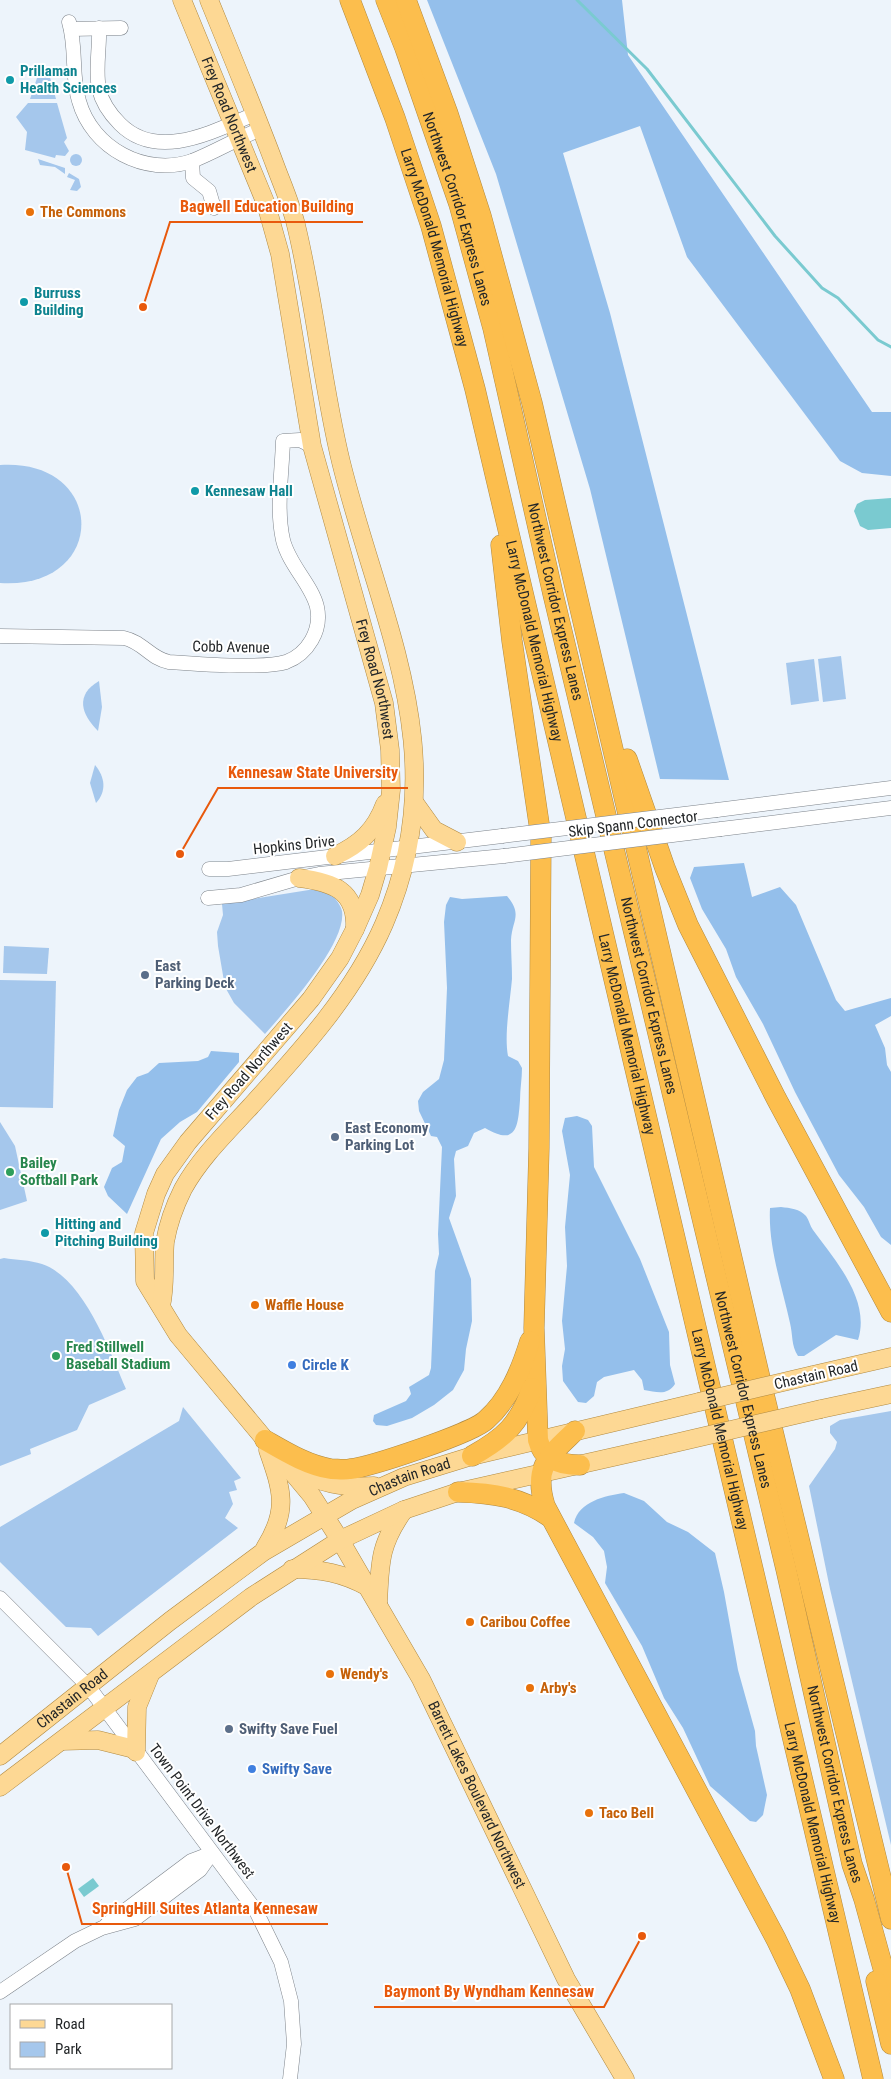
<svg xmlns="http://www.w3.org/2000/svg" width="891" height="2079" font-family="'Roboto Condensed',sans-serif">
<rect width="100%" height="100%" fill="#edf4fb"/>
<g fill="#a5c7ec">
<polygon points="44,67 48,70 56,99 30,99 40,69"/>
<polygon points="28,103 57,103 67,138 64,142 69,151 65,156 56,155 55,158 25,150 27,132 16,117"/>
<circle cx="76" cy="160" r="6"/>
<polygon points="38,159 65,168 65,174 55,167 40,165"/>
<polygon points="69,173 79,179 81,187 77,191 70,190 75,180 67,177"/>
<path d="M0 465C108 458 109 590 0 583Z"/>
<polygon points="841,656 846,699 823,702 818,659"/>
<polygon points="814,659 819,701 791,705 786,663"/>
<path d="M99 681 102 707 98 731C81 714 75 695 99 681Z"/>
<path d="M95 765C105 777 107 791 96 803L90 783Z"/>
<path d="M315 889 337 895 334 897C337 901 341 906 342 911 347 943 286 1010 265 1034L234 1003 225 987 218 946 217 932 223 915 222 904Z"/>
<polygon points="4,946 49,948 47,974 3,973"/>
<polygon points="0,980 56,981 53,1108 0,1107"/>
<polygon points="0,1122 15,1146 27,1201 0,1210"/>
<path d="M4 1258C16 1260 30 1260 42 1264 84 1278 110 1352 126 1389L89 1405 77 1430 30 1449 31 1454 0 1466V1259Z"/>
<polygon points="183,1407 241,1478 234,1481 237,1490 229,1492 233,1504 225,1518 238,1528 98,1636 91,1628 66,1627 0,1562 0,1527 179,1421"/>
<polygon points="891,1411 891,1845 830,1589 809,1486 835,1449 837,1442 830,1433 830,1426 840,1420"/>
</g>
<g fill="#94bfeb">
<polygon points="427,0 622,0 628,55 872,412 891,412 891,476 862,473 840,461 687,257 640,126 563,153 610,313 729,780 660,779 590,489 496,174"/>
<polygon points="744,863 752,897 780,887 796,905 836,1000 845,1011 891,998 891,1016 875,1025 885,1048 887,1065 891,1072 891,1245 881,1237 864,1207 839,1175 795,1092 763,1024 736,977 726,949 702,909 690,878 694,867"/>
<path d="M507 896C523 915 512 920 511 940 511 953 512 966 512 979 510 1002 504 1035 508 1056L518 1061 522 1068C522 1079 520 1089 520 1100 518 1126 517 1147 485 1128L474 1133 468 1146 456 1151 454 1159 456 1196 449 1218 471 1279 472 1321 466 1349 464 1370 453 1390 434 1405 412 1418 387 1426 376 1425 373 1421 374 1415 406 1401 411 1394 409 1387 429 1375 431 1368 435 1271 439 1254 438 1234 442 1147 437 1137 431 1136 419 1111 418 1101 423 1092 439 1079 444 1060 447 988 444 922 446 905 450 897 462 899Z"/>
<polygon points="211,1051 239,1053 239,1062 197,1112 180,1122 161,1139 127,1214 108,1196 104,1187 112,1168 122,1162 125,1146 113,1136 119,1110 127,1090 137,1077 148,1073 159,1063 198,1061 208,1057"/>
<path d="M577 1116 588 1120 592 1126 594 1167 640 1259 669 1332 670 1365 675 1384C667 1396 657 1392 644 1390L642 1380 634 1370 604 1377 597 1382 594 1396 586 1403 578 1402 563 1381 562 1366 565 1349 562 1321 567 1266 565 1227 570 1175 562 1131 565 1118Z"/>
<path d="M781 1207C790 1208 800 1209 806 1216 809 1220 810 1226 813 1230 835 1260 871 1300 858 1340L836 1335 804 1356H798C791 1345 793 1335 790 1323 782 1286 768 1247 770 1208Z"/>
<path d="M624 1493 644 1501 667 1522 688 1532 715 1553 724 1592 738 1670 755 1731 756 1746 767 1795 763 1815 756 1822 750 1821 710 1786 683 1728 664 1698 642 1646 605 1583 607 1567 604 1551 593 1537 574 1523C579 1501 605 1496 624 1493Z"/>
</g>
<g fill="#7acad0">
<polygon points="891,498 891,528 868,530 860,526 854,511 857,504 865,500"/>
<polygon points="93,1878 99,1886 84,1897 78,1889"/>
</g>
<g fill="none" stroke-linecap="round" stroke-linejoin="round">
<polyline stroke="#7acad0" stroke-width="3" points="577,0 647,69 775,236 822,288 838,298 878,340 891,347"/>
<defs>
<g id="minor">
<path d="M69 22C77 49 71 76 79 101 92 148 145 177 192 161 215 152 238 138 261 129"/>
<path d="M99 28C100 47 95 69 99 89 102 103 110 114 120 124 158 162 214 131 255 114"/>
<polyline points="71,29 121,28"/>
<polyline points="192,161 193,178 209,191 214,208"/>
<path d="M0 636 124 638C143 642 151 659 169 662 195 664 264 669 286 662 308 654 322 630 317 607 312 585 289 565 283 540 276 509 282 473 283 441L300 440 312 446"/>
<polyline points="717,810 891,788"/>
<polyline points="721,829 891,808"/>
<polyline points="209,869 228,869 502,836"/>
<polyline points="208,898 241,895 299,878 319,874 504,856"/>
<polyline points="0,1598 88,1686 256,1911 281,1962 291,2001 294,2044 290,2079"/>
<polyline points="107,1924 191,1861 212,1853"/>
<polyline points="0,1992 75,1941 102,1928 135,1919 200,1870 212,1853"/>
</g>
<g id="major">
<path id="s1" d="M182 0 266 204 280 254 312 446 384 703 390 750 391 790 387 827 378 868 370 895 355 929 340 958 311 999 188 1142 165 1174 156 1194 144 1233 145 1281 178 1335 312 1496 340 1540 421 1679 566 1979 625 2079"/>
<polyline points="414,802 434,830 457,842"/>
<path d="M335 856C360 844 375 831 385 804"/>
<path d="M299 878C332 882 357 890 355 929"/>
<path d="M161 1306C166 1284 163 1264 165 1242 168 1224 175 1205 183 1189 200 1158 227 1132 251 1106 301 1051 354 993 384 924 457 755 381 624 341 462 322 384 315 303 296 225 291 204 282 184 275 165 254 109 231 54 209 0"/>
<polyline points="813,1375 891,1357"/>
<polyline points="821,1409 891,1394"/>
<path d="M294 1468C320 1484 343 1488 374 1486"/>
<path d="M265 1548C289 1510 282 1490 268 1450"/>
<path d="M292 1569C320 1569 343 1573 368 1587"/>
<path d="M378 1604C380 1563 379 1545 404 1510"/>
<polyline points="62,1741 98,1740 134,1749"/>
<polyline points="136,1752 137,1707 150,1675"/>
<path id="s2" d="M0 1756 170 1621 263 1552 352 1500 404 1477 472 1456 699 1402"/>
<polyline points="0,1787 251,1597 340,1540 404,1510 458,1492 662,1446"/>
</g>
<g id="highway">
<path id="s3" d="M350 0 395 118 431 226 475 389 873 2079"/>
<path id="s4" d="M386 0 405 48 459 204 493 328 553 594 786 1569 852 1864 864 1899 891 1997"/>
<polyline points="406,0 448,114 481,216 532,403 759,1374 891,1919"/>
<path d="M501 545 512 641 541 837 539 1148 534 1328 538 1440C543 1460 561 1465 580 1465"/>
<polyline points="627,759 665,868 688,925 776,1098 891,1312"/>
<path d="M575 1431C548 1457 533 1467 545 1506L776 1939 800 1989 834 2079"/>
<path d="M265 1440C286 1452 307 1465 331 1469 337 1469 344 1470 350 1469 370 1467 473 1433 486 1420 509 1400 521 1370 530 1341"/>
<path d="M472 1456C504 1438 519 1425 532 1388"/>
<path d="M458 1492C493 1493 521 1497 550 1517"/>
<polyline points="876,1981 891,2044"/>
</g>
</defs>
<use href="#minor" stroke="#7d838a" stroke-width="15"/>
<use href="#major" stroke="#b08940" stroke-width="19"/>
<use href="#highway" stroke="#b08940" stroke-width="21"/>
<use href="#minor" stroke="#fff" stroke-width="14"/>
<use href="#major" stroke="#fdd894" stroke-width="18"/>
<use href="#highway" stroke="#fcbe4d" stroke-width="20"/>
<defs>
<g id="minor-bridge">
<polyline points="502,836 717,810"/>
<polyline points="504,856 721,829"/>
</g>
<g id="major-bridge">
<polyline points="699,1402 813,1375"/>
<polyline points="662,1446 821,1409"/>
</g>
</defs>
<use href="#minor-bridge" stroke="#7d838a" stroke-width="15" stroke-linecap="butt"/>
<use href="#major-bridge" stroke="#b08940" stroke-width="19" stroke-linecap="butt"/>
<use href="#minor-bridge" stroke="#fff" stroke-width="14"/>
<use href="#major-bridge" stroke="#fdd894" stroke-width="18"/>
</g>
<g fill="#0f9aa8" stroke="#fff" stroke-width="2">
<circle cx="10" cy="80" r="5"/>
<circle cx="24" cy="302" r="5"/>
<circle cx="195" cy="491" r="5"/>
<circle cx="45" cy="1233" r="5"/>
</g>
<g fill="#e8710a" stroke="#fff" stroke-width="2">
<circle cx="30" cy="212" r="5"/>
<circle cx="255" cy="1305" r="5"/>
<circle cx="470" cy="1622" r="5"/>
<circle cx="330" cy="1674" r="5"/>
<circle cx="530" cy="1688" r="5"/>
<circle cx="589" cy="1813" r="5"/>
</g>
<g fill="#5c6f8a" stroke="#fff" stroke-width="2">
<circle cx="145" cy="975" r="5"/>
<circle cx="335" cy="1137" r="5"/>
<circle cx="229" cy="1729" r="5"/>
</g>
<g fill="#2e9e5b" stroke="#fff" stroke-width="2">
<circle cx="10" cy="1172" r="5"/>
<circle cx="56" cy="1356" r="5"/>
</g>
<g fill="#3f7fe0" stroke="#fff" stroke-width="2">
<circle cx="292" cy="1365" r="5"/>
<circle cx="252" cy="1769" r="5"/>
</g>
<g text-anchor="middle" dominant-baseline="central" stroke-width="4" stroke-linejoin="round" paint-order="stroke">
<g font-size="15" font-weight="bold" fill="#0d838f" stroke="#fff" text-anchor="start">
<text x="20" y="71">Prillaman<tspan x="20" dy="17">Health Sciences</tspan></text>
<text x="34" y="293">Burruss<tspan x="34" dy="17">Building</tspan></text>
<text x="205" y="491">Kennesaw Hall</text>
<text x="55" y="1224">Hitting and<tspan x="55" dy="17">Pitching Building</tspan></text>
</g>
<g font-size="15" fill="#232628" stroke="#fff">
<text stroke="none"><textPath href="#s1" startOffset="124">Frey Road Northwest</textPath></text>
<text stroke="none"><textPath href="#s4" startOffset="221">Northwest Corridor Express Lanes</textPath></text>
<text stroke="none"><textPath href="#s3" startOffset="262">Larry McDonald Memorial Highway</textPath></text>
<text stroke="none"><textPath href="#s4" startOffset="626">Northwest Corridor Express Lanes</textPath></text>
<text stroke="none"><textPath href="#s3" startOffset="668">Larry McDonald Memorial Highway</textPath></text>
<text transform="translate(231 647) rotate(1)">Cobb Avenue</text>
<text stroke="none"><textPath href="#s1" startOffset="709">Frey Road Northwest</textPath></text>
<text transform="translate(633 824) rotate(-7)">Skip Spann Connector</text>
<text transform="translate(294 845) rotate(-6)">Hopkins Drive</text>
<text stroke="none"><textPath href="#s4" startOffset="1031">Northwest Corridor Express Lanes</textPath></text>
<text stroke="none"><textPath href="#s3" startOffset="1072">Larry McDonald Memorial Highway</textPath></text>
<text transform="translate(249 1071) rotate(-49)">Frey Road Northwest</text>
<text transform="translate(816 1375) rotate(-13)">Chastain Road</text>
<text stroke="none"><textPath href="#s4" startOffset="1436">Northwest Corridor Express Lanes</textPath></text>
<text stroke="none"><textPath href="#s3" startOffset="1478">Larry McDonald Memorial Highway</textPath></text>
<text stroke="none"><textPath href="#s2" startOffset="498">Chastain Road</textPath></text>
<text stroke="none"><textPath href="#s2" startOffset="92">Chastain Road</textPath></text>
<text stroke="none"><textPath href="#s4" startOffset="1841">Northwest Corridor Express Lanes</textPath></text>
<text stroke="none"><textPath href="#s1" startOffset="2002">Barrett Lakes Boulevard Northwest</textPath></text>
<text transform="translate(202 1811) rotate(53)">Town Point Drive Northwest</text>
<text stroke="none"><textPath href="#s3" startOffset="1882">Larry McDonald Memorial Highway</textPath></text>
</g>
<g font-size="15" font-weight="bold" fill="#c56008" stroke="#fff" text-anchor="start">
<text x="40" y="212">The Commons</text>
<text x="265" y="1305">Waffle House</text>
<text x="480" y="1622">Caribou Coffee</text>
<text x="340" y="1674">Wendy's</text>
<text x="540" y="1688">Arby's</text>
<text x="599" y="1813">Taco Bell</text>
</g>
<g font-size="15" font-weight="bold" fill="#4e5e75" stroke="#fff" text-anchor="start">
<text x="155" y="966">East<tspan x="155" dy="17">Parking Deck</tspan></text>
<text x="345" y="1128">East Economy<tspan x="345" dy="17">Parking Lot</tspan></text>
<text x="239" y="1729">Swifty Save Fuel</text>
</g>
<g font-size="15" font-weight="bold" fill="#27864d" stroke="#fff" text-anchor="start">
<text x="20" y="1163">Bailey<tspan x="20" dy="17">Softball Park</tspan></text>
<text x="66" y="1347">Fred Stillwell<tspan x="66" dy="17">Baseball Stadium</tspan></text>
</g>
<g font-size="15" font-weight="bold" fill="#366cbe" stroke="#fff" text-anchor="start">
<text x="302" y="1365">Circle K</text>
<text x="262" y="1769">Swifty Save</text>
</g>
</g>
<path fill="none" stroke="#e8590c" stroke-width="2" d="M143 307L170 222H363M180 854L218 788H408M66 1867L82 1924H328M642 1936L604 2007H374"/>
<g fill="#e8590c" stroke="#fff" stroke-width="2">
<circle cx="143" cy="307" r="5"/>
<circle cx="180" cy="854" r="5"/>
<circle cx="66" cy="1867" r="5"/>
<circle cx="642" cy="1936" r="5"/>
</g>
<g font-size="16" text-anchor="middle" font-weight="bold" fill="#e8590c" stroke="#fff" stroke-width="4" stroke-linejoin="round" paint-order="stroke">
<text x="267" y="212">Bagwell Education Building</text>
<text x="313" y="778">Kennesaw State University</text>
<text x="205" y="1914">SpringHill Suites Atlanta Kennesaw</text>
<text x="489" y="1997">Baymont By Wyndham Kennesaw</text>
</g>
<rect x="10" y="2004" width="162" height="65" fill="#ffffff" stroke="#a7a8a9"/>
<rect x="20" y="2020" width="25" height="8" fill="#fdd894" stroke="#a7a8a9"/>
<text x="55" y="2029" font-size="15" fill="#232628">Road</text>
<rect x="20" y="2042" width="25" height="15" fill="#a5c7ec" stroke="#a7a8a9"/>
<text x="55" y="2054" font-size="15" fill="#232628">Park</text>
</svg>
